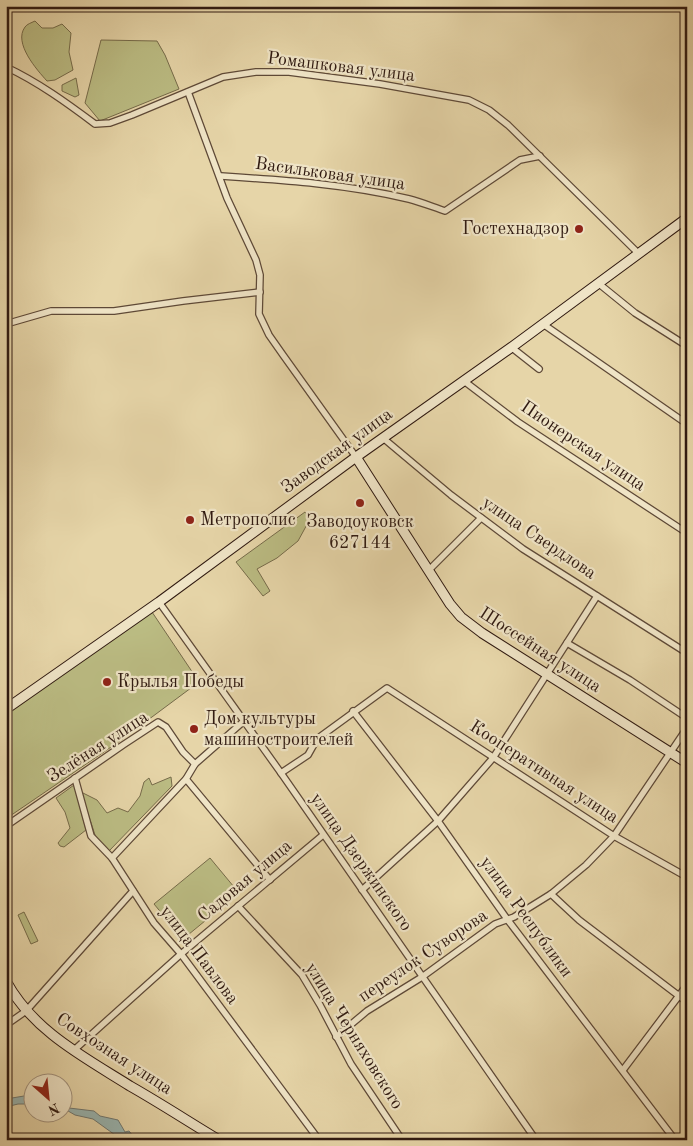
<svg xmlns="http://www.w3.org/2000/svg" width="693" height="1146" font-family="'Old Standard TT',serif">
<rect width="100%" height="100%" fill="#e6d5a8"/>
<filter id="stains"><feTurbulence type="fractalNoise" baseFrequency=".004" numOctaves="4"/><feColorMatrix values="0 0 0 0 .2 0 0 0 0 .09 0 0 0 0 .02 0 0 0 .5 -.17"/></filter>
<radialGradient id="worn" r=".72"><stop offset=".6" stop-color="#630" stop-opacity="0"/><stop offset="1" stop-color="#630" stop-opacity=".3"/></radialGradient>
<g fill="#bbbc83" stroke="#766b4a">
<path d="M35 21 42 28H53L62 24 71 33 69 52 73 70 55 80 47 81C37 70 13 43 25 27 27 24 31 23 35 21Z"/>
<polygon points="101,40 157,41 165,55 179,89 100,121 85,103"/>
<polygon points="76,78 79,95 75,97 62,91 62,85"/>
<polygon points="305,512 310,519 298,541 277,558 257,569 270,591 263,596 236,562"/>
<polygon points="152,612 199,682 117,743 10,816 6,811 6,712"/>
<polygon points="171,777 172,786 109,851 96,838 81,792 97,800 107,813 118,808 128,812 140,796 144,782 149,778 152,785"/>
<polygon points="74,785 86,830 64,847 60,846 58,843 70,828 65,812 56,798"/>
<polygon points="210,858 239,893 183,939 154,904"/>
<polygon points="24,912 38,941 31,944 18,915"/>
</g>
<g fill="#99b6b2" stroke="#6f7872">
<polygon points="30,1095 32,1097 32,1104 18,1104 6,1107 6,1099"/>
<polygon points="62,1102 69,1108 94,1111 100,1116 118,1120 125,1132 129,1131 133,1136 135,1136 135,1140 122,1140 93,1119 75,1115 63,1108"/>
</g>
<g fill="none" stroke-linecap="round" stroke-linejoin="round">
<defs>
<g id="street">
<path d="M6 67C38 82 67 103 95 124L110 123 132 115 223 77 256 72H289L380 84 469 100 489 110 508 125 638 253"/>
<polyline points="188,92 227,198 256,260 260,275 259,314 269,335 283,355 356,457"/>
<path d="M220 176C283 180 347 184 409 199 421 202 433 207 445 211L520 160 540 156"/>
<polyline points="598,283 635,313 687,346"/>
<polyline points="6,324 51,311 114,311 183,301 260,292"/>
<polyline points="543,324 687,424"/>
<polyline points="511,347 539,369"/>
<polyline points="464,381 518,422 687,533"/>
<polyline points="383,438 451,495 523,549 687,653"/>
<polyline points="428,571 481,518"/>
<polyline points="159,602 281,773 536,1140"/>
<polyline points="567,643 630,680 687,718"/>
<polyline points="353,711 438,821 507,919 675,1140"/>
<polyline points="281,773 308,755 317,739 387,688 614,836 687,877"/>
<polyline points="75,778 91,836 112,858 154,923 181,954 319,1140"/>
<polyline points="186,779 270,880"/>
<polyline points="6,826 123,745 158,722 166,727 183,752 195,764"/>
<polyline points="112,858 186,779 195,764 244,721"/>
<polyline points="362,890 438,821 493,758 597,596"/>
<polyline points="551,894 579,920 687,1002"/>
<polyline points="238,906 302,975 320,1005 351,1064 402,1140"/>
<polyline points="6,1025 26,1011 133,891"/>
<polyline points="336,1037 367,1011 422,977 495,924 514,917 551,894 586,865 614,836 687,728"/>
<polyline points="73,1051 181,954 323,835"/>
<polyline points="623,1070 687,985"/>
</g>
<g id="secondary">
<polyline points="356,457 450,604 461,617 482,633 687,763"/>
<polyline points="6,709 159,602 356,457 516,344 687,218"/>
<path d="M6 981C33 1031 84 1057 130 1086 160 1103 189 1122 219 1140"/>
</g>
</defs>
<use href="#street" stroke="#5e4937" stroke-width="8"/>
<use href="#secondary" stroke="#301a11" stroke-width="11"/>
<use href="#street" stroke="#efe4c6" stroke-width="5.5"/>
<use href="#secondary" stroke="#efe4c6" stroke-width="9"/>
</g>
<g fill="#8f2418" stroke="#efe4c6" stroke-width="2">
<circle cx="579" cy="229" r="5"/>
<circle cx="360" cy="503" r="5"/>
<circle cx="190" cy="520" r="5"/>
<circle cx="107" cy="682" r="5"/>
<circle cx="194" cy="729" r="5"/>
</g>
<g text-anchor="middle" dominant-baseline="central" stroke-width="4.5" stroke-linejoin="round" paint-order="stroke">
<g font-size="18" fill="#301a11" stroke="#efe4c6">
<text transform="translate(341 67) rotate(7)">Ромашковая улица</text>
<text transform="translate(330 174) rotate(8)">Васильковая улица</text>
<text transform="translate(583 446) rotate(34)">Пионерская улица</text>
<text transform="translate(337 451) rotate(-36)">Заводская улица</text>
<text transform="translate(539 538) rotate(34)">улица Свердлова</text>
<text transform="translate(540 650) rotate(33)">Шоссейная улица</text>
<text transform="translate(98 747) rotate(-33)">Зелёная улица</text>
<text transform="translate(544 772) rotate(33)">Кооперативная улица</text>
<text transform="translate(361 862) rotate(55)">улица Дзержинского</text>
<text transform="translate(245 881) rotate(-40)">Садовая улица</text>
<text transform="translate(526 917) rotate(54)">улица Республики</text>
<text transform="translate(199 955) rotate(53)">улица Павлова</text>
<text transform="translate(423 956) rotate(-34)">переулок Суворова</text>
<text transform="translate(354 1036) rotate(58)">улица Черняховского</text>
<text transform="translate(114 1054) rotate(33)">Совхозная улица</text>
</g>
<g font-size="18" fill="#301a11" stroke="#efe4c6" text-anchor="start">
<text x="569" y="229" text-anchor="end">Гостехнадзор</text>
<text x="200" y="520">Метрополис</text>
<text x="360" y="522" text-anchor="middle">Заводоуковск<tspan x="360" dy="21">627144</tspan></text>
<text x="117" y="682">Крылья Победы</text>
<text x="204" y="719">Дом культуры<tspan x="204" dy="21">машиностроителей</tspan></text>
</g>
</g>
<rect width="693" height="1146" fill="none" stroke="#e6d5a8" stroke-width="25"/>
<rect x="8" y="8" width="678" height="1131" fill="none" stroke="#301a11" stroke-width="2.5"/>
<rect x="12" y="12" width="668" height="1121" fill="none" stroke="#301a11"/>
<g transform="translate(48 1098) rotate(153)"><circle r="24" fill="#efe4c6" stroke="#a3937e"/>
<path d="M0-4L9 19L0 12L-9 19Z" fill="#8f2418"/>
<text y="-8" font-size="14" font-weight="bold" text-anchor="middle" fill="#301a11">N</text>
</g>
<rect width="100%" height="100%" filter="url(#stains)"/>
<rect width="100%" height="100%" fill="url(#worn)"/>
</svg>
